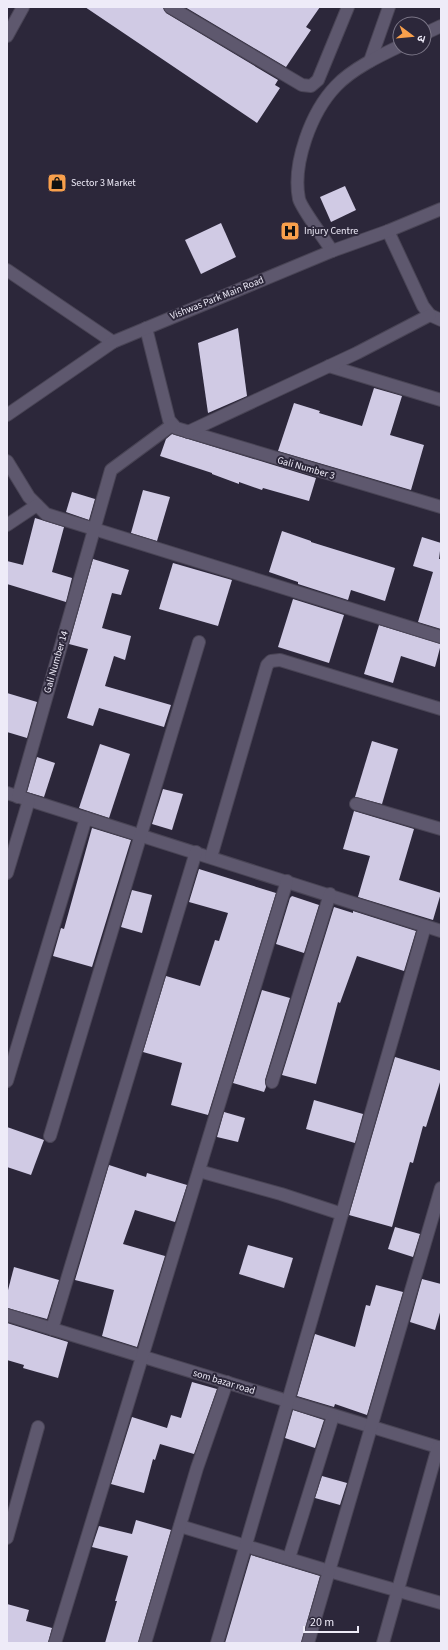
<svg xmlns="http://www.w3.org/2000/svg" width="448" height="1650" font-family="'Source Sans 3','Noto Sans Devanagari',sans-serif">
<rect width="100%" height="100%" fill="#2c273a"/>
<g fill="#d0cae4">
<polygon points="85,7 163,7 166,13 278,80 275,85 280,88 257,123"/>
<polygon points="185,7 320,7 306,27 311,30 286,67"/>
<polygon points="345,186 356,210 331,222 320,197"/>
<polygon points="221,223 236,257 201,274 185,240"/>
<polygon points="238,328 247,396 208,413 198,343"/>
<polygon points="374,388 402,396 390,435 424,445 411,490 278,451 294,403 320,411 319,413 362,426"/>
<polygon points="172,434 316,478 309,501 263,488 262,490 239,482 239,484 212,474 212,473 160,456 166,439"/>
<polygon points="143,490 170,497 157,541 131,533"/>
<polygon points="72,492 95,499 89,520 66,512"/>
<polygon points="35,518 64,527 52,572 72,578 66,602 7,584 7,561 23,565"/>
<polygon points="282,531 311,541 311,542 395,568 385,601 351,590 348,600 298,584 298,582 269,572"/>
<polygon points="422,537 441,543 439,559 441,559 441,629 418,622 433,572 413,566"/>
<polygon points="93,559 129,570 121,595 112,593 102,628 131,636 125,660 114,656 105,686 171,705 164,727 99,708 93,726 67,718 88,649 69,644"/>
<polygon points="173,563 232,580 218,626 159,609"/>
<polygon points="293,599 344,615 329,663 278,647"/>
<polygon points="379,625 441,644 435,667 401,656 393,683 364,674"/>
<polygon points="7,693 37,702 27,738 7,732"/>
<polygon points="372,741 398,749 382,804 355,797"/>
<polygon points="100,744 130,754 109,818 79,808"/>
<polygon points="37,757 55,763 44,797 27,792"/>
<polygon points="163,789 183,794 172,830 152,824"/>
<polygon points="354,811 414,829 399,880 441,893 433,920 358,897 370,856 343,849"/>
<polygon points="92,828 131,840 92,967 53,956 61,928 64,929"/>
<polygon points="199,869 276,893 208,1115 171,1105 182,1063 143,1052 166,976 200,986 215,940 219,941 228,913 189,902"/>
<polygon points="132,890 152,895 142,933 121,927"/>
<polygon points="292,896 319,905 304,953 276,944 290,898"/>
<polygon points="334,907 353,913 353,911 416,931 404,971 357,956 340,1003 338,1002 316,1084 282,1075"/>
<polygon points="262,990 290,998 265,1080 266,1087 264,1092 233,1083"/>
<polygon points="395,1057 441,1071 441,1079 426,1127 423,1126 413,1163 410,1162 392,1227 349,1215"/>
<polygon points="314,1100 363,1114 355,1143 306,1129"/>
<polygon points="224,1112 245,1118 238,1142 217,1137"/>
<polygon points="7,1127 44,1140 31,1175 7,1167"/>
<polygon points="109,1165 146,1177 147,1173 187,1185 175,1222 135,1210 123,1244 165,1256 137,1347 102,1336 114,1290 75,1280"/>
<polygon points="395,1227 420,1234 413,1257 388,1249"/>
<polygon points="248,1245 293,1258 284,1288 239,1274"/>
<polygon points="14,1267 59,1280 47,1319 7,1308 7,1294"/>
<polygon points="422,1279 441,1284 441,1309 435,1330 410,1322"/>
<polygon points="376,1285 403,1292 367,1415 335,1404 334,1407 297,1396 315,1334 355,1347 366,1305 370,1306"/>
<polygon points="7,1323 68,1342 58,1378 23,1368 24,1365 7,1360"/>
<polygon points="192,1382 217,1389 194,1454 160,1444 155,1460 153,1459 144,1493 111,1484 132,1417 167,1428 171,1415 181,1418"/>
<polygon points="293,1410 324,1420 315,1448 285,1438"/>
<polygon points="322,1476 347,1483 340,1505 315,1498"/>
<polygon points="136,1520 171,1530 138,1643 105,1643 117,1601 115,1601 128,1556 92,1547 99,1526 132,1534"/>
<polygon points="251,1555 320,1576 301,1643 225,1643"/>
<polygon points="7,1604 29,1610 26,1621 52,1628 48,1643 7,1643"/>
</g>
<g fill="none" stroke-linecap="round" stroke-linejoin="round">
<defs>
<g id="minor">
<polyline points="170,7 302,85 311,86 318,80 348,7"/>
<polyline points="424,34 441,26"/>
<polyline points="7,36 23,7"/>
<polyline points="370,61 389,7"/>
<polyline points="388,231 423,306 430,315 441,320"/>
<path d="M332 251C326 241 301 208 299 199 292 164 311 112 336 86 352 69 379 56 400 46"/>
<polyline points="7,270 113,342"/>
<polyline points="146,328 169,420 176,428 441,507"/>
<polyline points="329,366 441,400"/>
<polyline points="7,415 113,342 332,251 388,231 441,209"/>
<polyline points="188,432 357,353 430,315"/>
<polyline points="7,461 29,497 46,514 441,637"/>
<polyline points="7,525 37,505"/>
<polyline points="7,793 441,931"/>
<polyline points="18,797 111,470 172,425"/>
<polyline points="356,804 441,829"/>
<polyline points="211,857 267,665 271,661 280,660 441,709"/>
<polyline points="7,873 29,800"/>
<polyline points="7,1081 86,818"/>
<polyline points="272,1082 330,894"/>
<polyline points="50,1136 199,642"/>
<polyline points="199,1171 281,1194 342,1214"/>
<polyline points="7,1315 441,1448"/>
<polyline points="52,1329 196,852"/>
<polyline points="180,1526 329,1571 441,1603"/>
<polyline points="7,1538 38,1427"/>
<polyline points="289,1558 333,1416"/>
<polyline points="55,1643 287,881"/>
<polyline points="145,1643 197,1468 227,1382"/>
<polyline points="217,1643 288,1401 425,926"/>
<polyline points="308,1643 441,1188"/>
<polyline points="383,1643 438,1447"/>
</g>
</defs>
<use href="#minor" stroke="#494455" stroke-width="14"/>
<use href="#minor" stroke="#5e586e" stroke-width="12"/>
</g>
<defs>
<symbol id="shop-square" viewBox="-11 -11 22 22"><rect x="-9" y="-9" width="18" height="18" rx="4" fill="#f9a04c" stroke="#2c273a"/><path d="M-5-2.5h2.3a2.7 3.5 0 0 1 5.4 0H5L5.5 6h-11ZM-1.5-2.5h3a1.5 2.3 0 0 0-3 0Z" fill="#111"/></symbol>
<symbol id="hospital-square" viewBox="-11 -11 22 22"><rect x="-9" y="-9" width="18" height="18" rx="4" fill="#f9a04c" stroke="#2c273a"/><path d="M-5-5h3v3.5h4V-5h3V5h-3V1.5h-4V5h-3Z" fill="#111"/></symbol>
</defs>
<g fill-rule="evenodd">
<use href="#shop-square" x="46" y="172" width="22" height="22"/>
<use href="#hospital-square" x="279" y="220" width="22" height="22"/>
</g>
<g text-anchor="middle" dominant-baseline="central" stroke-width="4" stroke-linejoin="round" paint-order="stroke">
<g font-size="10" fill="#eeebf8" stroke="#2c273a" text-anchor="start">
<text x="71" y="183">Sector 3 Market</text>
<text x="304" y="231">Injury Centre</text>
</g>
<g font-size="10" fill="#eeebf8" stroke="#2c273a">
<text transform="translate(217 298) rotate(-22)">Vishwas Park Main Road</text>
<text transform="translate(306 468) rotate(16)">Gali Number 3</text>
<text transform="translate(56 662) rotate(-74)">Gali Number 14</text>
<text transform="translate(224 1382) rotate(17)">som bazar road</text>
</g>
</g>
<rect width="448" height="1650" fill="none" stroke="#eeebf8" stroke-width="16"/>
<g transform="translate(412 36) rotate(106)"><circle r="19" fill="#2c273a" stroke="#7a7586"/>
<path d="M0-3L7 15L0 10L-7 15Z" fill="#f9a04c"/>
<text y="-6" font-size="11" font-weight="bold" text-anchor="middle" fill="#eeebf8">उ</text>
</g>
<path d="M304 1626v6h54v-6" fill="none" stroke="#eeebf8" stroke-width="2"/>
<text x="310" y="1626" font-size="12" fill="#eeebf8" stroke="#2c273a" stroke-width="3" paint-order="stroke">20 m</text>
</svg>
